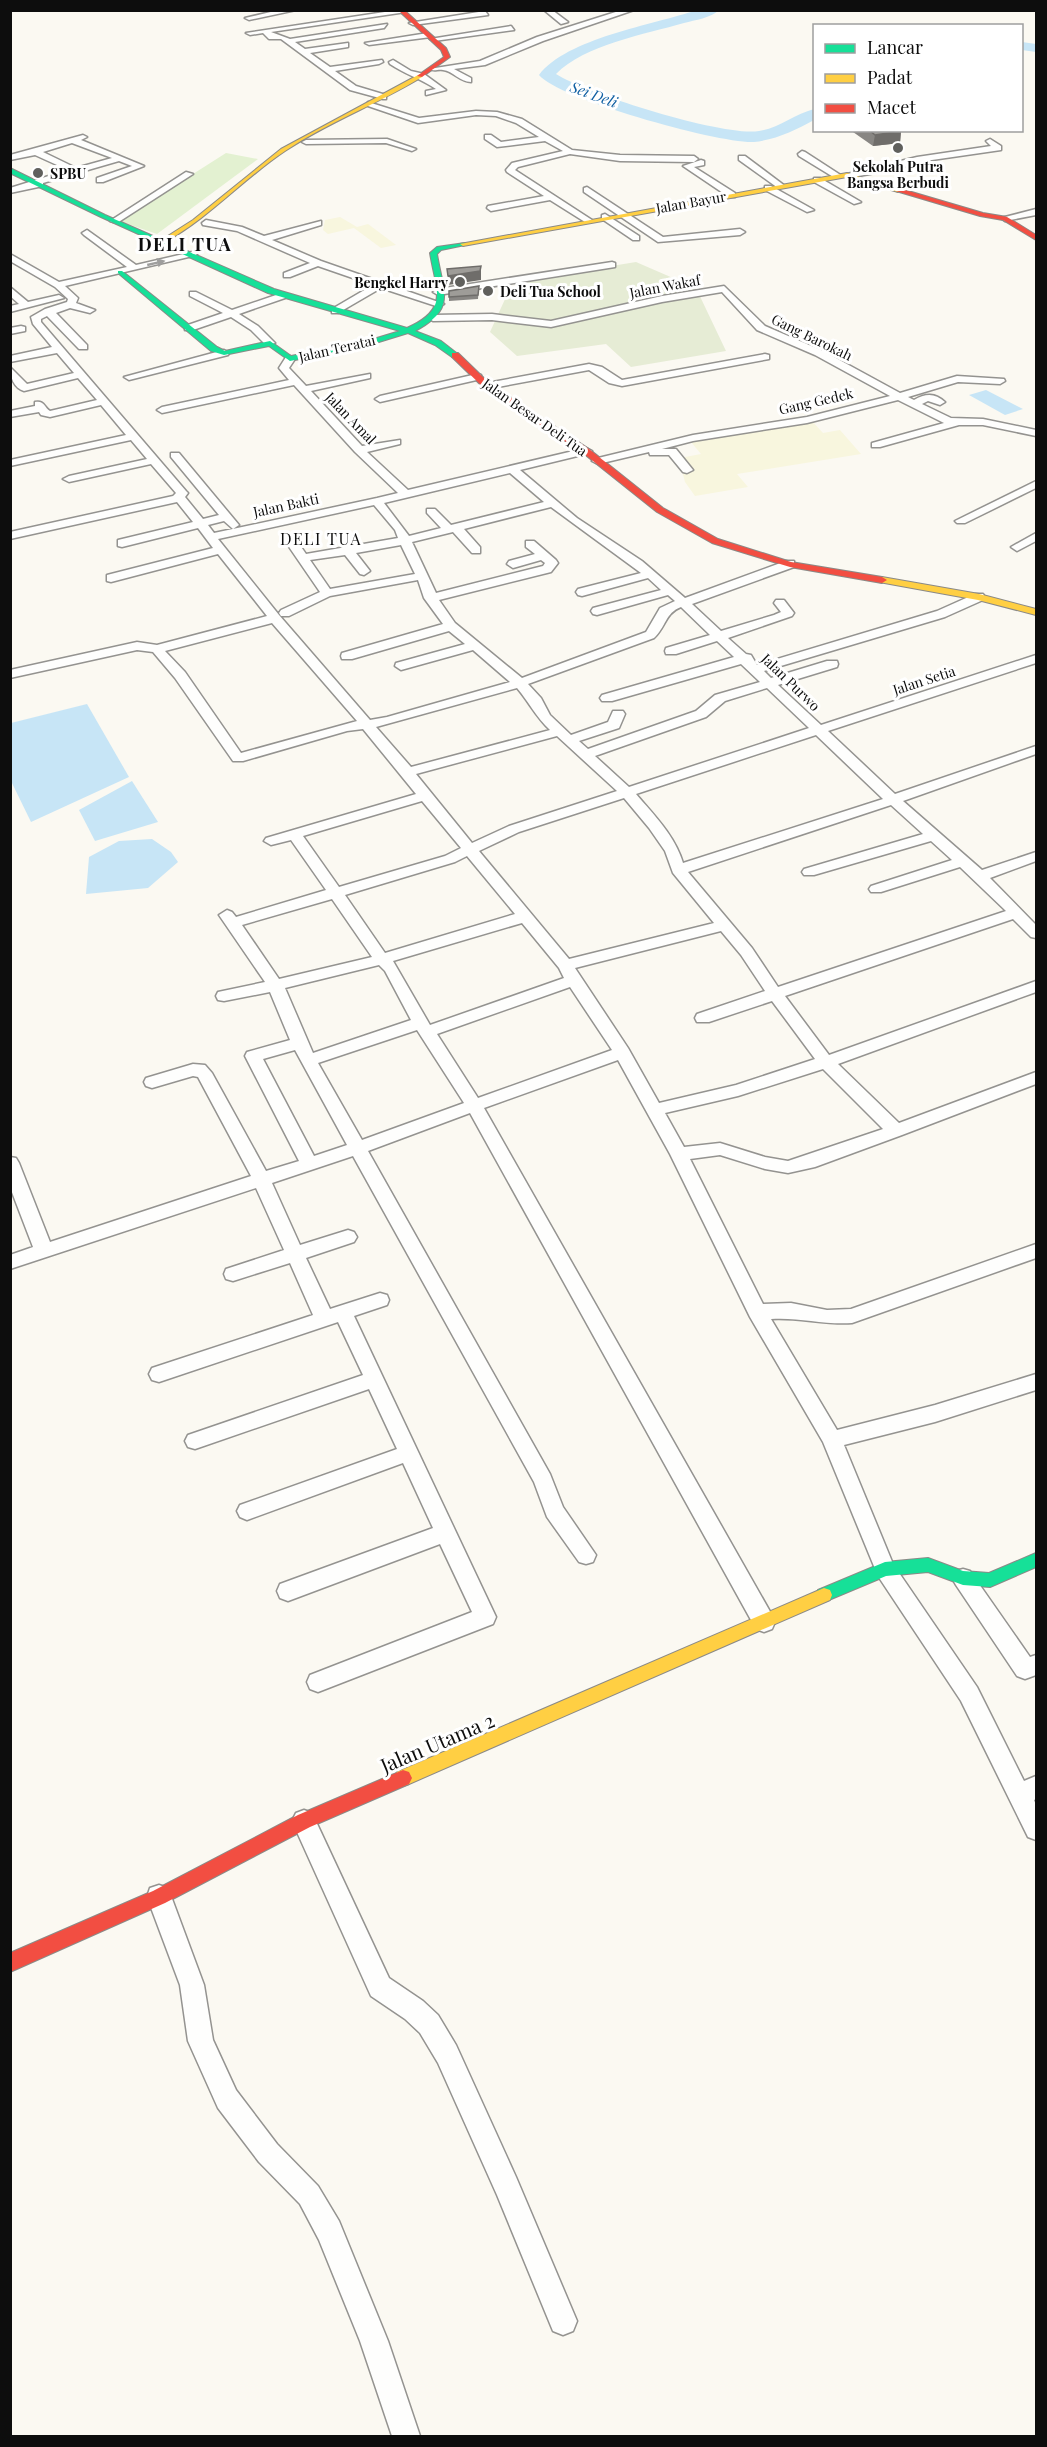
<svg xmlns="http://www.w3.org/2000/svg" width="1047" height="2447" font-family="'Playfair Display',serif">
<rect width="100%" height="100%" fill="#fbf9f2"/>
<g fill="#f8f6de">
<polygon points="340,217 357,227 368,224 396,245 381,248 354,228 328,234 323,230 325,220"/>
<polygon points="812,421 823,433 840,430 861,454 737,474 748,487 695,496 685,482 680,463 685,457 701,454 691,442"/>
</g>
<polygon fill="#e3f1d1" points="226,153 258,159 157,234 119,221"/>
<polygon fill="#e6ecd5" points="636,262 696,288 726,351 631,367 606,344 517,356 490,332 506,297 536,291 526,280"/>
<g fill="#c7e5f6">
<polygon points="986,390 1023,409 1005,415 969,395"/>
<polygon points="87,704 129,777 31,822 11,781 11,723"/>
<polygon points="132,781 158,822 95,841 79,810"/>
<polygon points="152,839 171,852 178,862 148,888 86,894 89,857 119,841"/>
</g>
<g fill="none" stroke-linecap="round" stroke-linejoin="round">
<g fill="#c7e5f6" fill-rule="evenodd">
<path d="M697 10H719C711 18 695 20 684 23 646 34 584 45 556 74 587 94 724 137 759 131 779 128 795 114 814 109V120C796 130 775 140 754 142 721 144 558 99 539 75 567 38 653 25 697 10Z"/>
<polygon points="1022,42 1036,44 1036,52 1022,50"/>
</g>
<defs>
<g id="street">
<polygon points="279,10 296,10 249,20 245,18"/>
<polygon points="398,10 406,12 271,32 290,39 387,24 384,28 295,42 305,49 348,43 348,47 310,53 330,67 382,60 383,62 379,64 335,71 356,86 386,95 386,99 383,99 350,90 281,39 269,39 263,33 250,35 246,33"/>
<polygon points="544,10 552,10 568,22 561,24"/>
<path d="M622 10H634L543 41 485 65 454 69 471 78V82C460 82 453 71 443 70 437 69 435 72 429 69L480 61 537 37Z"/>
<polygon points="485,11 488,15 413,25 409,23"/>
<polygon points="511,26 514,30 434,41 430,39"/>
<polygon points="428,33 431,37 369,45 365,43"/>
<path d="M393 60 411 71 424 74 446 90 426 95V91L436 89C421 79 405 74 390 64L389 62Z"/>
<polygon points="368,102 419,118 476,111 497,112 522,119 572,150 620,155 694,156 698,159 694,162 620,161 570,154 518,167 515,170 592,220 585,222 550,200 491,211 487,208 488,206 544,196 507,172 506,170 512,163 563,151 545,141 497,147 485,139 485,135 491,135 501,142 539,137 516,123 496,116 476,115 418,123 368,106"/>
<path d="M83 135 87 137 81 140 144 166 103 182H97V178L132 166 119 161 43 183V186L10 193V188L68 170 35 155 10 160V155ZM72 143 112 158 76 168 43 152Z"/>
<polygon points="387,139 416,149 412,151 386,143 306,144 302,142 306,140"/>
<polygon points="990,139 1001,146 1001,150 918,162 898,169 847,178 843,175 917,157 991,146 986,141"/>
<polygon points="802,151 805,152 842,176 835,178 799,156 798,154"/>
<polygon points="739,156 745,156 785,186 778,188 739,160"/>
<polygon points="701,160 704,161 704,165 694,167 735,193 735,197 729,197 683,166"/>
<polygon points="186,172 193,174 117,223 110,221"/>
<polygon points="814,178 820,178 861,202 854,204 814,182"/>
<polygon points="765,186 771,186 814,210 807,212 765,190"/>
<polygon points="587,187 663,237 740,229 745,232 740,235 658,242 584,192 584,188"/>
<polygon points="1036,209 1036,215 1005,221 1001,218"/>
<polygon points="605,214 639,236 639,240 633,240 602,219 602,215"/>
<polygon points="206,220 242,227 264,236 321,221 321,225 272,240 321,261 444,304 436,306 381,288 338,313 332,313 332,309 373,285 318,266 290,277 284,277 284,273 310,263 237,231 203,225 202,223"/>
<path d="M87 230 136 265 192 252 197 255 65 286 78 298 76 303 95 310 90 313 70 308 56 313 87 345V349H79L47 316 41 319V322L186 491 188 493 185 497 203 519 219 515 171 457V453H179L239 525 233 529 224 521 208 525 214 533 377 498 398 493 355 452 294 385 162 413 157 410 162 407 289 380 279 368 286 357 290 356 295 359 289 368 306 386 370 374V378L311 391 362 446 400 440V444L367 452 408 490 586 448 592 451 590 453 520 470 577 518 642 561 685 598 786 561H794V567L692 604 721 631 774 615 781 612 774 603 776 600H784L794 613 792 616 728 638 746 654 751 655 757 665 937 611 975 594H983L985 597 983 600 945 617 764 671 771 678 827 661H837L838 664 837 667 778 685 821 725 1036 655V663L828 731 895 794 1036 746V754L903 801 982 870 1036 852V861L990 878 1036 925V938L1031 937 1013 919 785 996 829 1055 1036 981V992L838 1064 899 1123 1036 1072V1084L902 1135 815 1167 788 1173 765 1169 720 1155 690 1159 763 1304 791 1303 827 1310 851 1309 1036 1244V1258L852 1323C824 1325 798 1317 771 1319L837 1430 935 1405 1036 1374V1390L935 1422 844 1445 893 1564 977 1687 1024 1781 1036 1776V1799L1034 1800 1036 1805V1840L1028 1837 961 1701 878 1576 823 1442 750 1317 670 1154 618 1060 484 1108 772 1615 775 1622 772 1629 764 1632 756 1629 470 1113 368 1151 550 1474 563 1507 596 1555 593 1562 586 1564 579 1562 547 1517 534 1482 353 1156 272 1183 300 1245 348 1230 354 1232 357 1237 354 1242 306 1258 330 1309 380 1293 387 1295 389 1300 387 1305 354 1316 496 1617 493 1624 318 1692 310 1689 307 1682 310 1675 472 1612 440 1544 288 1601 280 1598 277 1591 280 1584 433 1528 403 1463 247 1520 240 1517 237 1511 240 1505 397 1449 369 1389 195 1449 188 1447 185 1441 188 1435 363 1375 338 1322 159 1382 152 1380 149 1374 152 1368 313 1315 290 1263 233 1281 226 1279 224 1274 226 1269 284 1250 256 1188 10 1269V1255L33 1247 10 1187V1157L16 1158 19 1163 50 1242 251 1176 198 1077 193 1076 152 1088 146 1086 144 1082 146 1078 193 1064 205 1065 212 1073 266 1171 299 1161 245 1056 247 1052 290 1040 270 992 224 1001 218 1000 216 996 218 992 265 982 219 915 227 910 232 912 236 917 326 890 291 840 271 845 264 841 266 838 416 794 363 729 347 731 243 761H233L175 678 153 652 137 650 10 678V670L137 642 157 645 267 616 218 554 111 582 107 581V575L213 548 198 528 122 547 118 546V540L193 522 177 502 10 539V532L173 496 176 493 151 464 69 482 63 479 69 476 147 459 131 440 10 466V460L126 435 101 405 50 417 41 415 39 412 10 417V411L35 406V402C44 400 44 407 50 411L97 400 78 378 24 391C14 388 10 377 10 367L27 384 74 373 57 353 10 362V356L52 347 33 324 31 317 45 309 67 302 68 299 55 287 10 261V254L59 282 127 267 84 235 82 233ZM510 473 544 502 451 525 435 509H427V513L441 528 409 536 384 503ZM374 505 395 530 398 538 306 554 295 538H287L285 541 320 592 281 610 279 613 281 616H289L330 596 418 580 424 598 443 624 342 653 341 656 342 659H352L449 631 465 644 396 663 395 666 401 670 473 650 510 682 387 717 370 720 279 615 218 539ZM551 507 641 573 578 589 576 592 578 595 582 596 648 578 661 590 593 608 591 611 593 614 597 615 668 595 675 601 660 608 646 632 522 678 455 623 439 600 551 572 558 563 556 560 534 541H526V547L535 554 509 561 507 564 513 568 541 560 545 563 543 566 436 593 412 542 453 532 472 553H480V547L464 529ZM401 545 415 574 330 589 310 560 345 555 360 574 364 575 370 571 356 553ZM681 607 710 635 666 648 665 651 666 654H676L717 641 734 657 602 695 600 698 602 701H612L741 664 760 682 715 695 696 711 588 749 579 741 619 728 625 714 623 711H613L608 722 571 735 550 715 541 698 528 684 654 638C666 627 665 613 681 607ZM272 623 357 721 241 753 185 672 165 651ZM517 688C529 702 536 717 550 730L411 767 376 727ZM767 688 809 728 629 787 595 756 706 717 725 701ZM816 735 883 799 683 863C675 836 654 815 636 794ZM557 736 617 791 509 826 472 843 416 774ZM624 798 649 828 665 851 673 873 714 923 569 959 479 851 519 832ZM422 801 461 848 445 856 339 887 303 836ZM891 805 923 834 804 869 802 872 804 875H814L931 841 952 860 871 886 869 889 871 892H881L960 867 1006 911 778 987 752 948 688 872ZM467 856 515 914 385 953 345 895 455 862ZM332 899 372 957 279 979 242 925ZM522 923 559 968 564 978 430 1025 393 961ZM721 931 741 955 765 991 697 1014 695 1018 697 1022H709L772 1001 815 1059 736 1085 659 1103 628 1048 575 968ZM379 965 385 971 411 1020 313 1053 285 988ZM570 987 612 1050 478 1098 437 1034ZM417 1030 464 1103 362 1140 318 1063ZM295 1050 347 1145 314 1156 263 1059ZM823 1069 883 1129 788 1161 765 1157 720 1143 684 1147 665 1113 738 1096Z"/>
<polygon points="612,262 615,263 615,267 438,295 433,292 438,289"/>
<path d="M724 286 765 326 823 351 900 393 957 376 1004 379 1005 381 1000 384 958 382 908 397 914 400C926 393 935 393 945 402L940 405 928 401 922 404 951 418 983 419 1036 430V436L983 425H959L880 447H872V443L944 423 898 400 807 423 693 441 662 449H676L693 470 687 473 683 472 669 455H650L649 452 598 464 592 461 594 459 693 435 807 417 890 396 815 355 757 330 722 292 662 302 551 327 492 320 433 321 428 318 433 315 492 314 551 321 662 296Z"/>
<polygon points="10,287 28,302 59,295 64,298 10,312 10,306 19,304 10,296"/>
<polygon points="190,292 196,292 232,310 279,294 285,294 285,298 239,314 258,326 275,343 266,345 251,330 231,317 193,330 185,330 185,326 223,313 190,296"/>
<polygon points="21,326 25,327 25,331 10,334 10,328"/>
<polygon points="224,350 229,353 228,355 129,380 124,377"/>
<polygon points="765,354 769,355 769,359 622,386 609,383 589,370 487,389 482,386 487,383 589,364 602,367 622,380"/>
<polygon points="477,374 481,375 481,379 380,402 375,399 380,396"/>
<polygon points="1036,481 1036,488 965,523 957,523 955,521"/>
<polygon points="1036,533 1036,541 1017,551 1011,547"/>
<polygon points="963,1569 970,1571 1030,1657 1036,1655 1036,1675 1025,1679 1017,1676 956,1585 952,1578 956,1571"/>
<polygon points="304,1810 312,1813 389,1978 423,2001 438,2015 456,2045 516,2177 577,2321 573,2331 563,2335 553,2331 497,2195 438,2063 420,2033 405,2019 371,1996 292,1821 296,1813"/>
<polygon points="159,1885 168,1888 204,1985 213,2040 236,2090 277,2144 318,2186 339,2221 388,2341 420,2436 392,2436 360,2341 319,2240 300,2204 259,2162 218,2108 188,2041 180,1985 147,1897 150,1888"/>
</g>
<g id="fast">
<path d="M10 168 105 215 274 289 407 328C450 309 436 290 430 253L437 247 465 243V245L441 250 437 254C443 292 457 309 415 331L441 341 459 355 452 357 435 345 408 333 369 345 290 361 269 346 224 355 211 351 118 273V271H122L217 347 225 351 270 341 291 356 367 341 400 331 268 293 101 217 10 173Z"/>
<polygon points="1036,1553 1036,1567 990,1587 963,1585 928,1572 886,1576 824,1602 818,1600 816,1595 818,1590 885,1562 928,1558 963,1571 989,1573"/>
</g>
<g id="slow">
<path d="M420 74 422 77C378 104 328 122 285 151 243 179 210 217 165 242L160 241 193 220 281 149Z"/>
<polygon points="847,173 901,190 898,192 847,177 463,246 460,244"/>
<polygon points="882,577 979,594 1036,609 1036,615 978,600 879,582 877,580"/>
<polygon points="824,1588 830,1590 832,1595 830,1600 409,1784 403,1786 397,1784 394,1778 397,1772"/>
</g>
<g id="jam">
<polygon points="398,10 404,10 446,48 450,57 422,77 417,76 444,57 441,50"/>
<polygon points="898,188 983,213 1007,217 1036,235 1036,240 1003,220 980,216 896,191"/>
<polygon points="452,353 458,353 490,384 589,449 663,508 718,539 791,562 882,577 887,580 882,583 790,567 712,543 657,512 583,453 484,388 452,357"/>
<polygon points="403,1770 409,1772 412,1778 409,1784 310,1827 165,1903 10,1972 10,1953 153,1891 298,1815"/>
</g>
</defs>
<use href="#street" stroke="#949390" stroke-width="3"/>
<use href="#fast" stroke="#8b8a87" stroke-width="2"/>
<use href="#slow" stroke="#8b8a87" stroke-width="2"/>
<use href="#jam" stroke="#8b8a87" stroke-width="2"/>
<use href="#street" fill="#fefefd" fill-rule="evenodd"/>
<use href="#fast" fill="#16e098" fill-rule="evenodd"/>
<use href="#slow" fill="#ffcf43" fill-rule="evenodd"/>
<use href="#jam" fill="#f24e42" fill-rule="evenodd"/>
</g>
<g fill="#888683">
<polygon points="853,130 901,130 900,143 873,146 853,132"/>
<polygon points="479,286 478,299 449,301 449,291"/>
</g>
<g fill="#6f6d6a">
<polygon points="901,131 900,143 873,146 875,135"/>
<polygon points="481,266 481,280 448,285 448,276"/>
</g>
<g fill="#9e9c98" stroke="#6f6d6a" stroke-width="1.5">
<polygon points="869,130 901,130 901,131 875,135"/>
<polygon points="481,266 480,271 448,276 447,269"/>
<polygon points="479,286 478,295 449,297 449,291"/>
</g>
<defs><path id="oneway-solid" d="M-6-.8H1V-3.2L6.5 0L1 3.2V.8H-6Z" transform="scale(1.5)"/></defs>
<use fill="#9e9e9d" href="#oneway-solid" transform="translate(156 263) rotate(-13)"/>
<g fill="#60605d" stroke="#fff" stroke-width="2">
<circle cx="898" cy="148" r="6"/>
<circle cx="38" cy="173" r="6"/>
<circle cx="460" cy="282" r="6"/>
<circle cx="488" cy="291" r="6"/>
</g>
<g text-anchor="middle" dominant-baseline="central" stroke-width="6" stroke-linejoin="round" paint-order="stroke">
<g font-size="14" font-weight="bold" fill="#0d0d0d" stroke="#fff" text-anchor="start">
<text x="898" y="166" text-anchor="middle">Sekolah Putra<tspan x="898" dy="16">Bangsa Berbudi</tspan></text>
<text x="50" y="173">SPBU</text>
<text x="448" y="282" text-anchor="end">Bengkel Harry</text>
<text x="500" y="291">Deli Tua School</text>
</g>
<g font-size="14" fill="#0d0d0d" stroke="#fff">
<text transform="translate(691 202) rotate(-10)">Jalan Bayur</text>
<text transform="translate(665 286) rotate(-11)">Jalan Wakaf</text>
<text transform="translate(812 337) rotate(26)">Gang Barokah</text>
<text transform="translate(337 348) rotate(-13)">Jalan Teratai</text>
<text transform="translate(816 401) rotate(-13)">Gang Gedek</text>
<text transform="translate(535 417) rotate(35)">Jalan Besar Deli Tua</text>
<text transform="translate(351 418) rotate(46)">Jalan Amal</text>
<text transform="translate(286 505) rotate(-12)">Jalan Bakti</text>
<text transform="translate(924 680) rotate(-18)">Jalan Setia</text>
<text transform="translate(791 682) rotate(44)">Jalan Purwo</text>
</g>
<g font-size="15" font-style="italic" fill="#1261a4" stroke="#fff">
<text transform="translate(594 94) rotate(20)">Sei Deli</text>
</g>
<g font-size="16" letter-spacing="1.5" fill="#0d0d0d" stroke="#fff">
<text x="321" y="538">DELI TUA</text>
</g>
<g font-size="18" font-weight="bold" letter-spacing="1.5" fill="#0d0d0d" stroke="#fff">
<text x="185" y="244">DELI TUA</text>
</g>
<g font-size="20" fill="#0d0d0d" stroke="#fff">
<text transform="translate(437 1742) rotate(-23)">Jalan Utama 2</text>
</g>
</g>
<rect width="1047" height="2447" fill="none" stroke="#0d0d0d" stroke-width="24"/>
<rect x="813" y="24" width="210" height="108" fill="#ffffff" stroke="#9e9e9e" stroke-width="1.5"/>
<rect x="825" y="44" width="30" height="9" fill="#16e098" stroke="#9e9e9e" stroke-width="1.5"/>
<text x="867" y="54" font-size="18" fill="#0d0d0d">Lancar</text>
<rect x="825" y="74" width="30" height="9" fill="#ffcf43" stroke="#9e9e9e" stroke-width="1.5"/>
<text x="867" y="84" font-size="18" fill="#0d0d0d">Padat</text>
<rect x="825" y="104" width="30" height="9" fill="#f24e42" stroke="#9e9e9e" stroke-width="1.5"/>
<text x="867" y="114" font-size="18" fill="#0d0d0d">Macet</text>
</svg>
